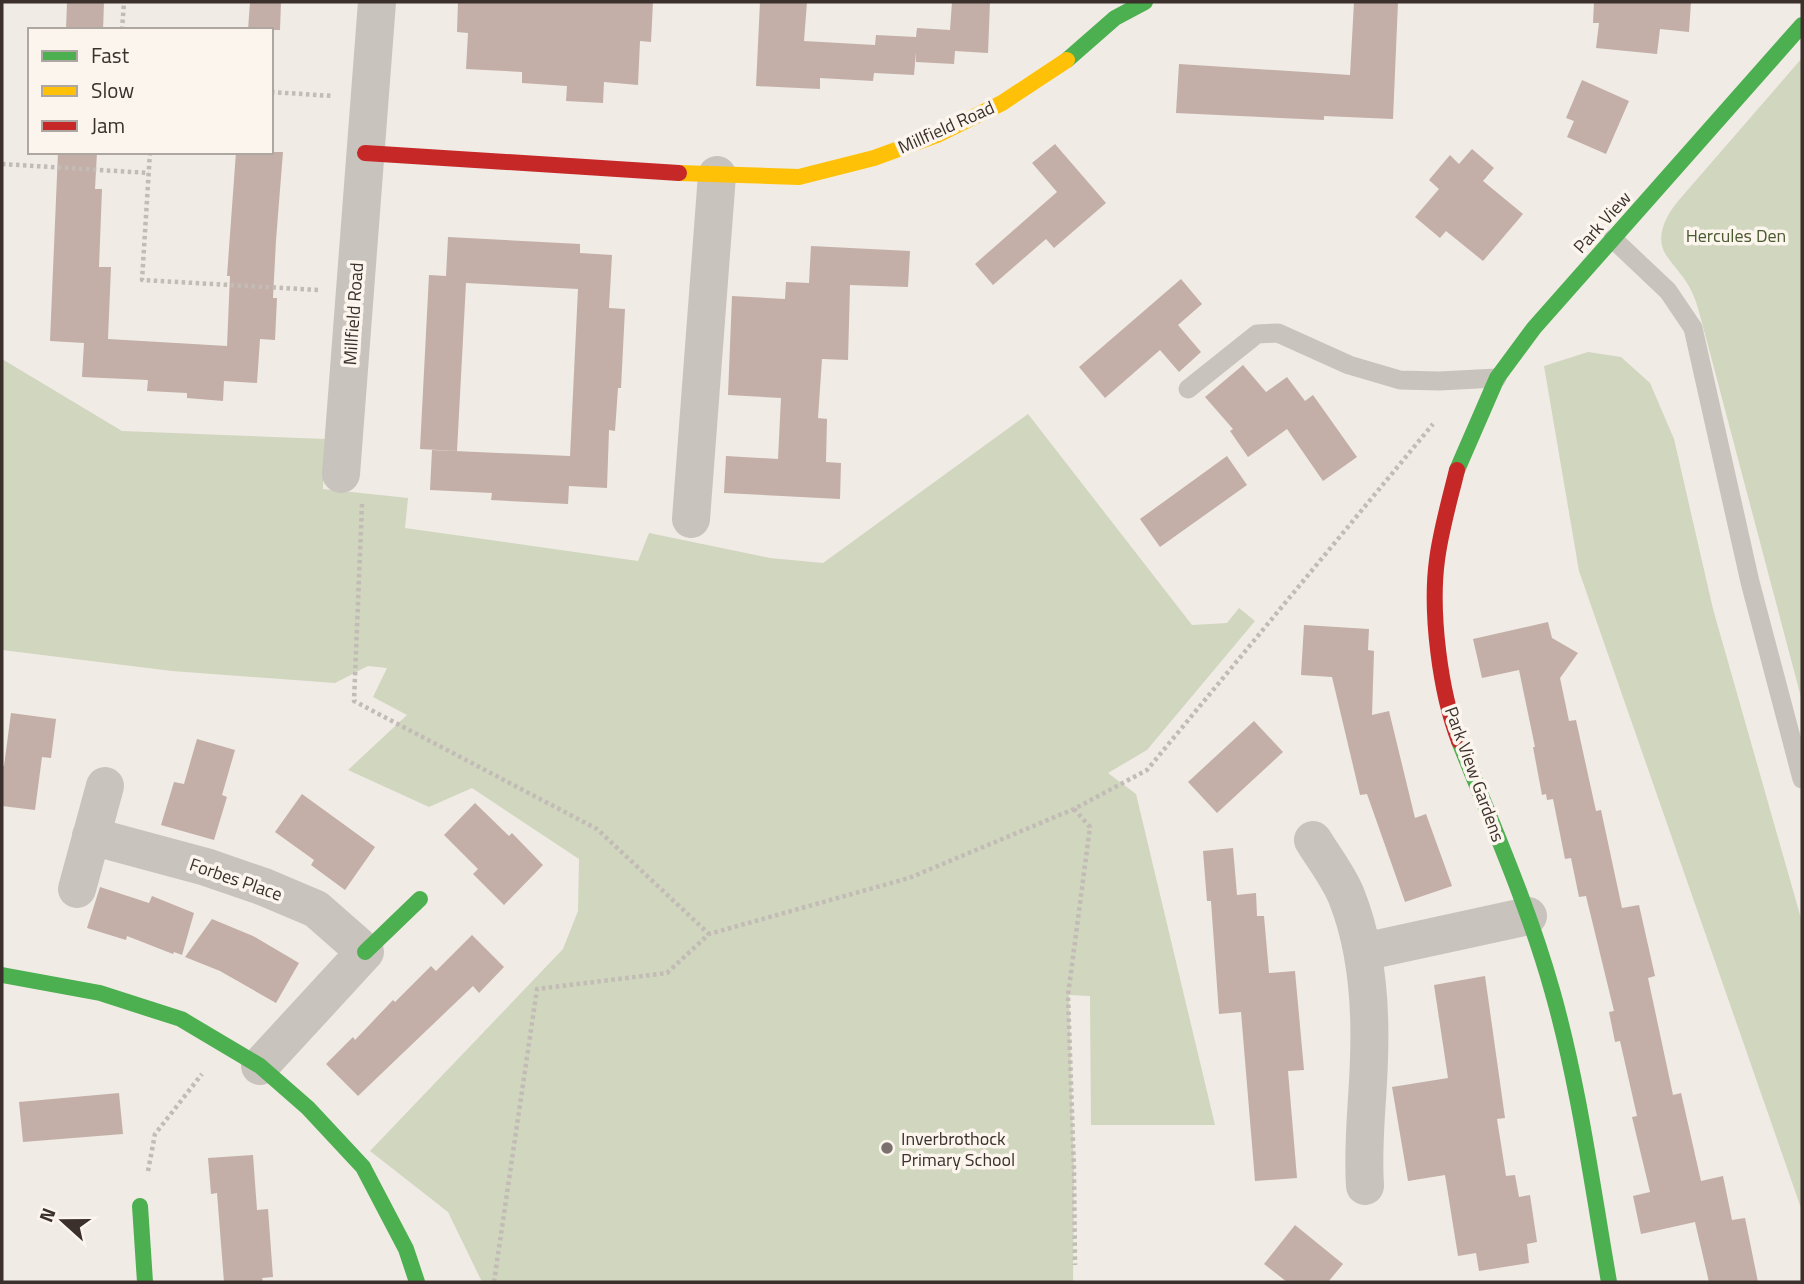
<svg xmlns="http://www.w3.org/2000/svg" width="1804" height="1284" font-family="'Titillium Web',sans-serif">
<rect width="100%" height="100%" fill="#f0ebe5"/>
<g fill="#d1d6bf">
<path d="M1802 58V701L1705 334C1701 320 1698 305 1692 292 1685 277 1674 267 1666 255 1654 236 1667 214 1679 200Z"/>
<polygon points="1588,352 1621,357 1650,383 1674,439 1713,609 1802,922 1802,1211 1579,571 1544,366"/>
<polygon points="2,359 122,431 325,439 323,489 408,498 405,528 638,561 649,533 770,558 823,563 1028,414 1192,625 1227,623 1239,608 1255,621 1147,750 1108,773 1136,794 1215,1125 1091,1125 1090,996 1069,995 1074,1170 1073,1282 482,1282 448,1212 370,1151 563,949 578,911 579,859 472,788 429,807 348,770 407,715 373,697 387,668 368,666 335,683 172,671 2,650"/>
</g>
<g fill="#c3afa7">
<polygon points="67,2 104,2 103,30 66,30"/>
<polygon points="250,2 281,2 280,30 248,30"/>
<polygon points="458,2 653,2 651,42 640,41 638,85 604,82 603,103 566,101 567,86 522,83 522,72 466,69 468,33 457,32"/>
<polygon points="760,2 807,2 804,41 875,45 876,35 916,37 917,28 950,30 952,2 990,2 988,53 955,51 954,64 916,62 916,52 914,75 874,73 873,81 820,78 820,89 756,86"/>
<polygon points="1354,2 1398,2 1393,119 1324,116 1324,120 1176,113 1179,64 1350,75"/>
<polygon points="1594,2 1691,2 1689,32 1660,29 1657,54 1596,48 1599,23 1593,23"/>
<polygon points="1582,80 1629,101 1606,154 1567,137 1574,121 1566,118"/>
<polygon points="1055,144 1106,203 1054,248 1046,239 993,285 975,264 1057,192 1032,163"/>
<polygon points="1472,149 1494,168 1483,181 1523,214 1483,261 1446,231 1440,238 1415,217 1439,189 1429,180 1450,155 1459,164"/>
<polygon points="58,152 97,152 95,189 102,189 99,267 111,267 108,339 227,346 230,276 227,276 236,152 283,152 276,240 273,298 277,298 275,340 260,339 257,383 224,381 223,401 187,398 187,393 147,391 148,380 82,377 84,343 50,341"/>
<polygon points="448,237 580,244 580,253 612,255 609,308 625,309 621,388 618,388 615,431 609,430 607,488 569,486 568,504 491,500 492,493 430,490 432,450 570,456 578,289 466,283 457,451 420,449 429,275 446,276"/>
<polygon points="811,246 910,251 908,287 850,285 848,360 822,359 818,418 827,419 826,462 841,463 840,499 724,493 726,456 778,459 781,398 728,395 732,296 785,299 786,282 809,283"/>
<polygon points="1181,279 1202,304 1178,325 1201,352 1179,372 1160,350 1105,398 1079,367"/>
<polygon points="1243,365 1266,392 1287,377 1305,401 1313,395 1357,457 1323,481 1287,429 1248,457 1230,431 1233,429 1205,397"/>
<polygon points="1227,456 1247,485 1160,547 1140,519"/>
<polygon points="1548,622 1552,638 1578,653 1560,678 1569,721 1576,720 1596,811 1601,810 1622,908 1639,905 1655,976 1648,978 1673,1095 1681,1093 1701,1181 1723,1176 1732,1220 1745,1218 1758,1282 1709,1282 1695,1222 1641,1234 1633,1196 1650,1192 1632,1117 1637,1116 1620,1041 1615,1042 1609,1012 1614,1011 1586,896 1579,897 1571,858 1565,859 1553,799 1547,800 1546,794 1542,795 1533,747 1535,747 1519,670 1482,678 1473,639"/>
<polygon points="1304,625 1369,629 1368,650 1374,651 1372,715 1389,711 1415,818 1426,814 1452,886 1405,902 1367,794 1360,795 1332,677 1301,675"/>
<polygon points="11,713 56,719 51,758 42,757 35,810 2,806 2,766 4,766"/>
<polygon points="1254,721 1283,752 1217,813 1188,782"/>
<polygon points="197,739 235,750 222,795 227,797 214,840 161,825 174,782 184,784"/>
<polygon points="302,794 375,847 345,890 311,865 314,860 275,832"/>
<polygon points="475,803 509,836 512,833 543,865 504,905 473,874 478,869 444,835"/>
<polygon points="1233,848 1237,895 1256,893 1257,916 1264,916 1269,973 1295,971 1304,1070 1288,1071 1297,1178 1255,1181 1241,1012 1219,1014 1211,901 1207,901 1203,851"/>
<polygon points="100,887 149,903 152,896 194,913 182,955 174,952 173,954 127,936 126,940 87,928"/>
<polygon points="212,919 253,936 299,963 276,1003 220,971 185,957"/>
<polygon points="472,935 504,967 479,993 473,986 358,1096 326,1064 353,1037 355,1040 393,1000 395,1002 431,966 436,971"/>
<polygon points="1485,976 1505,1118 1497,1119 1506,1176 1515,1175 1519,1197 1530,1195 1537,1242 1527,1244 1529,1263 1479,1271 1476,1253 1458,1256 1445,1175 1408,1181 1392,1087 1448,1078 1434,985"/>
<polygon points="119,1093 123,1134 23,1142 19,1102"/>
<polygon points="253,1155 257,1210 268,1209 273,1277 262,1278 263,1282 224,1282 217,1193 211,1194 208,1158"/>
<polygon points="1295,1225 1343,1264 1328,1282 1287,1282 1264,1264"/>
</g>
<g fill="none" stroke-linecap="round" stroke-linejoin="round">
<g stroke="#c2bbb6" stroke-width="4.5" stroke-dasharray="3.5 3.5" stroke-linecap="butt">
<polyline points="122,30 124,2"/>
<polyline points="271,92 333,96"/>
<polyline points="150,152 142,280 318,290"/>
<polyline points="2,164 149,173"/>
<polyline points="362,504 354,701 597,829 709,934"/>
<polyline points="1074,809 1090,827 1068,995 1074,1170 1075,1265"/>
<polyline points="148,1171 155,1134 202,1074"/>
<polyline points="494,1282 537,989 667,973 709,934 909,878 1074,809 1147,770 1433,424"/>
</g>
<g stroke="#c9c3be" stroke-width="19">
<polyline points="1613,239 1668,291 1693,328 1750,582 1802,779"/>
<polyline points="1188,389 1257,334 1278,333 1349,365 1400,380 1439,381 1497,378"/>
</g>
<g stroke="#c9c3be" stroke-width="38">
<polyline points="341,474 377,2"/>
<polyline points="691,519 717,175"/>
<polyline points="91,836 206,867 264,887 316,909 365,952 260,1066"/>
<path d="M1313 840C1324 858 1338 876 1346 895 1367 947 1371 1003 1369 1058 1368 1102 1362 1141 1365 1186"/>
<polyline points="77,889 105,786"/>
<polyline points="1363,952 1528,916"/>
</g>
<g stroke="#4caf50" stroke-width="16">
<polyline points="1067,60 1115,18 1145,2"/>
<polyline points="1457,470 1497,378 1534,328 1802,25"/>
<path d="M1459 741C1492 824 1528 905 1552 990 1579 1085 1592 1185 1609 1282"/>
<polyline points="365,952 420,899"/>
<polyline points="2,975 100,993 181,1019 260,1066 308,1108 363,1167 406,1249 417,1282"/>
<polyline points="140,1206 145,1282"/>
</g>
<polyline stroke="#ffc107" stroke-width="16" points="679,173 799,177 874,158 937,135 1002,103 1067,60"/>
<g stroke="#c62828" stroke-width="16">
<polyline points="365,153 679,173"/>
<path d="M1457 470C1450 499 1441 529 1437 560 1430 612 1440 692 1459 741"/>
</g>
</g>
<circle fill="#7a716c" stroke="#fbf5ee" stroke-width="2.5" cx="887" cy="1148" r="7"/>
<g text-anchor="middle" dominant-baseline="central" stroke-width="7" stroke-linejoin="round" paint-order="stroke">
<g font-size="18" fill="#3b302b" stroke="#fbf5ee">
<text transform="translate(946 127) rotate(-24)">Millfield Road</text>
<text transform="translate(1602 222) rotate(-48)">Park View</text>
<text transform="translate(353 314) rotate(-86)">Millfield Road</text>
<text transform="translate(1475 774) rotate(70)">Park View Gardens</text>
<text transform="translate(236 879) rotate(19)">Forbes Place</text>
</g>
<g font-size="18" fill="#4a5a2e" stroke="#fbf5ee">
<text x="1736" y="235">Hercules Den</text>
</g>
<g font-size="18" fill="#3b302b" stroke="#fbf5ee" text-anchor="start">
<text x="901" y="1138">Inverbrothock<tspan x="901" dy="21">Primary School</tspan></text>
</g>
</g>
<rect width="1804" height="1284" fill="none" stroke="#3b302b" stroke-width="7"/>
<rect x="28" y="28" width="245" height="126" fill="#fbf5ee" stroke="#aea6a0" stroke-width="2"/>
<rect x="42" y="51" width="35" height="10" fill="#4caf50" stroke="#aea6a0" stroke-width="2"/>
<text x="91" y="63" font-size="21" fill="#3b302b">Fast</text>
<rect x="42" y="86" width="35" height="10" fill="#ffc107" stroke="#aea6a0" stroke-width="2"/>
<text x="91" y="98" font-size="21" fill="#3b302b">Slow</text>
<rect x="42" y="121" width="35" height="10" fill="#c62828" stroke="#aea6a0" stroke-width="2"/>
<text x="91" y="133" font-size="21" fill="#3b302b">Jam</text>
<g transform="translate(63 1221) rotate(291)" stroke="#fbf5ee" stroke-width="5" paint-order="stroke">
<path d="M0-5L12 26L0 18L-12 26Z" fill="#3b302b"/>
<text y="-10" font-size="19" font-weight="bold" text-anchor="middle" fill="#3b302b">N</text>
</g>
</svg>
